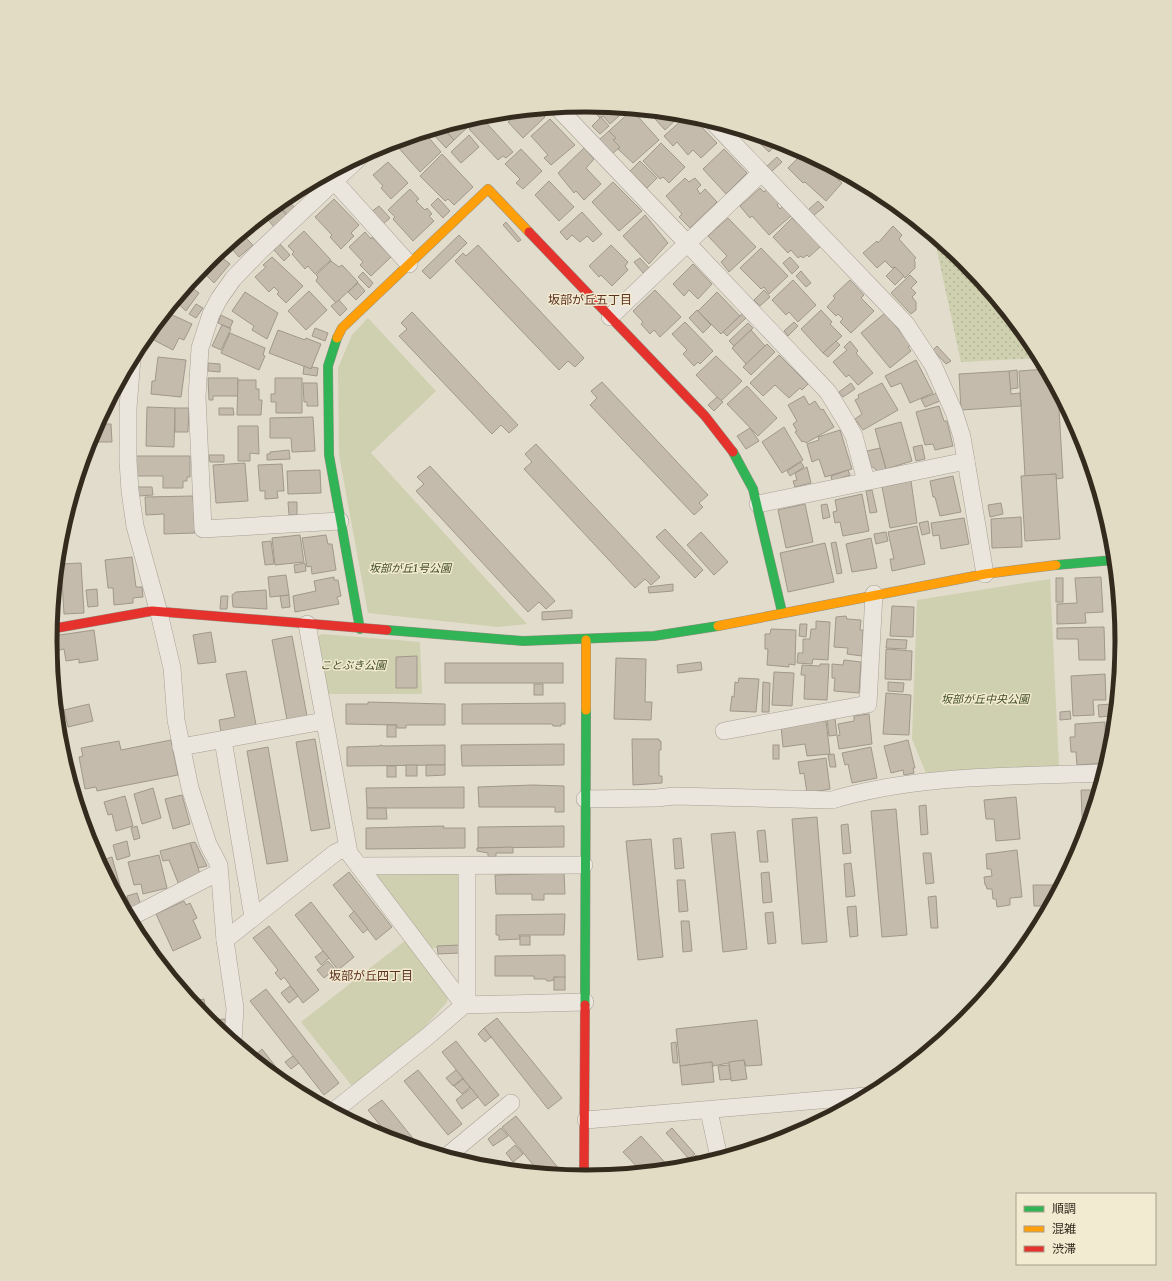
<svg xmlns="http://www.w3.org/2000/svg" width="1172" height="1281" font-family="Merriweather,'Noto Sans JP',serif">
<defs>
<pattern id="grass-dots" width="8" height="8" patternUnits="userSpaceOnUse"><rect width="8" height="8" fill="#ced0af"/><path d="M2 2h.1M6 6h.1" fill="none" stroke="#b2b396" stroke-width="1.8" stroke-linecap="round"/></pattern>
</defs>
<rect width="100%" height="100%" fill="#e1dccc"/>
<polygon fill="url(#grass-dots)" points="908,215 965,262 1032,343 1040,358 961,362 936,246"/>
<g fill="#ced0af">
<polygon points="368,318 436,391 371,453 527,624 498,627 368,613 339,455 338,368 352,335"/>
<polygon points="1050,579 1059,767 926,773 912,739 917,600"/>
<polygon points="322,634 420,642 422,694 327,694 317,637"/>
<polygon points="380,871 461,871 462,946 431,948 375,875"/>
<polygon points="406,940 448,996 447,1002 421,1031 352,1086 301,1022"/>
</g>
<g fill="#c4bbad" stroke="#a1988c">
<polygon points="588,105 627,109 610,124 603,116 600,118"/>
<polygon points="539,109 545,117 523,138 508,122 510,121 503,113"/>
<polygon points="632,110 659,140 633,163 618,149 620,147 613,140 616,138 609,131"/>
<polygon points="648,111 682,114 665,130"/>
<polygon points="481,117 513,152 506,158 503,156 498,160 469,129"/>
<polygon points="601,117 609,126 600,134 592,126"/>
<polygon points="472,118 466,123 469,126 454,140 442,127"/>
<polygon points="693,118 717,143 701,158 693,150 688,155 677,142 673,146 664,136 682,120 686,124"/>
<polygon points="550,119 575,145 551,165 544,158 548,155 531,136"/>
<polygon points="442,127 454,140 446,148 434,135"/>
<polygon points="609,131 616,138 613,140 620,147 612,154 599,140"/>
<polygon points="424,132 441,152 420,172 397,146 406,138"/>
<polygon points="748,132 779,142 769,152"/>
<polygon points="469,135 479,147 461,163 451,152"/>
<polygon points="661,143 685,167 669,183 663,177 660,179 643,161"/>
<polygon points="584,148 594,159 586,168 601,184 584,200 576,191 574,193 558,173"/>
<polygon points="521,149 542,171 523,189 516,183 520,179 505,164"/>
<polygon points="724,149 747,173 726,194 703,169"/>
<polygon points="442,154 473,187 454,205 448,199 445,201 420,176"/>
<polygon points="801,155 805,160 810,155 817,159 842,183 826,201 805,182 803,183 788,168"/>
<polygon points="777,157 782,162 772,171 767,166"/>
<polygon points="640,161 657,178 647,188 630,171"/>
<polygon points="388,162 408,183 391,199 381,188 383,186 373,175"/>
<polygon points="685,178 689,182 695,178 701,185 697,189 700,194 705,189 717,202 690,228 679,217 682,214 666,196"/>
<polygon points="549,181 574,207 559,221 535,195"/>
<polygon points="613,182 642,211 619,231 592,202"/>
<polygon points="760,188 764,192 767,189 779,203 777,205 780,209 783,206 791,216 769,235 752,216 750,218 740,206"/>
<polygon points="410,189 419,199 416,201 425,210 427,208 432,214 429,216 434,221 413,241 393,219 395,217 388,210"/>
<polygon points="285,197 295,208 287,215 278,203"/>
<polygon points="438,198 450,211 443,218 431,205"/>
<polygon points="334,199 359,225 351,233 354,236 341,249 330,237 332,235 315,217"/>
<polygon points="818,201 824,207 813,216 808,210"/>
<polygon points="277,204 287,216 274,227 264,215"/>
<polygon points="379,206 390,218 382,225 371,212"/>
<polygon points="582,212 602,234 593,242 587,236 580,242 572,235 567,240 560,232"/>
<polygon points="645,215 668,243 649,264 623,236"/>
<polygon points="728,218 756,247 729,272 721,262 727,256 708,236"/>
<polygon points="792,218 821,246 809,257 807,255 803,258 801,256 798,258 791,250 788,253 773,237"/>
<polygon points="506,222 521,240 518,242 503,225"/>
<polygon points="251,225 250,227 253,231 246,236 245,234 231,246 229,243"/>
<polygon points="893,226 902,235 899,239 916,258 914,260 915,262 915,268 905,278 895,267 892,268 885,261 877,268 863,253 877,241 878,243"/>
<polygon points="304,231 331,260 315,274 308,266 305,269 292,254 294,252 288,246"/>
<polygon points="365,232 371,239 372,237 391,257 371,276 360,265 363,262 349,247"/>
<polygon points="459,235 467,243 430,279 422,271"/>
<polygon points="245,237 253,245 239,257 232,249"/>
<polygon points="280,244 290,255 284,261 274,250"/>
<polygon points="478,245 584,358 575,367 568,361 559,370 455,261 463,253 466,256"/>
<polygon points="611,245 628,262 625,266 628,270 612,286 601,275 599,277 589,266"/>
<polygon points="761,248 788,276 769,294 764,287 761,289 740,268"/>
<polygon points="220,250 223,253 220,256 230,264 214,283 205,274 207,271 202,267"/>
<polygon points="272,257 303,286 286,303 277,294 279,292 274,287 269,292 255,277 266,267 263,265"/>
<polygon points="790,257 799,267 792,274 783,263"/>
<polygon points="640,258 649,268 643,273 634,262"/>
<polygon points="331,261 339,267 342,265 358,282 336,303 316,281 318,277 316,275"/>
<polygon points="693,264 712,284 698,299 689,290 684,296 673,284"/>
<polygon points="895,267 904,276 895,285 886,276"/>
<polygon points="801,271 811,283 806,287 796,276"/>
<polygon points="363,272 373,283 369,288 358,277"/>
<polygon points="910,275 917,282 911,288 916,293 912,297 916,302 916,310 911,314 891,293"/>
<polygon points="793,280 816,305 798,322 789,312 786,315 772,300"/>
<polygon points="850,280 864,295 861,298 874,311 851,333 840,322 843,319 838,314 836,316 827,307 835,298 833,296"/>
<polygon points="358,283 365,291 356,300 348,292"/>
<polygon points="188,285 199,293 186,311 175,301"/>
<polygon points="655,290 681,317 660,337 654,330 650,334 641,324 643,322 633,311"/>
<polygon points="764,290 770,297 760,306 754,300"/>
<polygon points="309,291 327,310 306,330 288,311"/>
<polygon points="245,292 278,313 267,339 252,330 254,326 232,311"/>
<polygon points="717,292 740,316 721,334 698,311"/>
<polygon points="339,300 347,309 340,316 331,306"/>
<polygon points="196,304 203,308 196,318 189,314"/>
<polygon points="697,310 711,325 703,333 689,318"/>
<polygon points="821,310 832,322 830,324 842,336 823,353 801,329"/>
<polygon points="166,312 192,324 184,340 179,338 173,350 146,336"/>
<polygon points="412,312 518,425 509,433 501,425 492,434 399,336 407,329 401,323"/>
<polygon points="885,313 911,345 908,347 911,351 890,368 861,333"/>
<polygon points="742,314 746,318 727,336 723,332"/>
<polygon points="221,315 233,321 230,328 218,323"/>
<polygon points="685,322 713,351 700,364 698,362 694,366 683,354 687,350 672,334"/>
<polygon points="794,322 798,326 788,336 784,331"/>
<polygon points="748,323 753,328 734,346 729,341"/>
<polygon points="222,325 231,329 221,350 212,346"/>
<polygon points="315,328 328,333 325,341 312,336"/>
<polygon points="278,330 305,340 306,338 321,344 311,369 269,353"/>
<polygon points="751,330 765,346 746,364 732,348"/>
<polygon points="230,333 265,348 263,355 265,356 259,370 221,353"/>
<polygon points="836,341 840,345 828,357 823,353"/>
<polygon points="850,341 858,351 856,353 873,373 858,385 849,375 846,377 833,362 847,350 844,347"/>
<polygon points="767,344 775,352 751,375 743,367"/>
<polygon points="937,346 951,361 946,364 933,350"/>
<polygon points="779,355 808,384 802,390 800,388 789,398 775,385 763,396 750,383"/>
<polygon points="716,356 742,381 721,401 696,375"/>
<polygon points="158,357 186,360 181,397 151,394 152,381 155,381"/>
<polygon points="916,360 933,393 910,403 901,383 891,387 885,376"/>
<polygon points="208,363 220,364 220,372 208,371"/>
<polygon points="304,366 311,369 312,367 318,368 317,376 303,374"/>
<polygon points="1046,369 1058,392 1063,478 1056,479 1056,474 1025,476 1019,371"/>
<polygon points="1017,370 1018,388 1010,389 1009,371"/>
<polygon points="1009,371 1011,394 1020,393 1021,406 961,410 959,374"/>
<polygon points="208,378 238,378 238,396 213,396 213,400 209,400"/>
<polygon points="275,378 302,378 302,413 276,413 276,402 271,402 271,394 275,394"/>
<polygon points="238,380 256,380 256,389 259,389 259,400 262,400 261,415 237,415"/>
<polygon points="602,382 708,495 699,503 703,507 694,515 590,405 597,398 591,391"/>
<polygon points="303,383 317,383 318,406 307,406 307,402 304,402"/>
<polygon points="851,383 855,389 843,397 839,392"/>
<polygon points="882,383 898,410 863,430 855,419 862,414 855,400 859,398 858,395"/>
<polygon points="747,386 777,418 758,436 727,404"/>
<polygon points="937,393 940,401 925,407 921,399"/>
<polygon points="804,396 809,405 815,401 821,410 823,409 834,427 806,443 804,441 802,442 795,432 797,431 793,424 797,421 788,405"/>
<polygon points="717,397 723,402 714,411 708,405"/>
<polygon points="939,406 944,421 947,421 953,446 935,450 933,444 925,445 916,412"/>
<polygon points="147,407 175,408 174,447 146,446"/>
<polygon points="175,408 189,408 188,432 175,432"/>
<polygon points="219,408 233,408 234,415 219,415"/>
<polygon points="313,417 315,451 292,452 291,438 270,438 270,418"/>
<polygon points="901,422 912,461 886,469 875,429"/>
<polygon points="97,424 111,424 112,442 96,442"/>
<polygon points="238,426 258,426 259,454 250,453 250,461 238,461"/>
<polygon points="784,427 803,460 782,473 762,442"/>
<polygon points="750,428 759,441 746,449 737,436"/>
<polygon points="840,430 852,469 825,477 819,459 812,462 807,444 819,440 818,437"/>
<polygon points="536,444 660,577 651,585 645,579 635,588 524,469 532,462 525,454"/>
<polygon points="922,445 925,459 916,461 913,447"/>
<polygon points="880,448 886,469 878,471 871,466 867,451"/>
<polygon points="289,450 290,459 267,460 267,454 270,454 270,452"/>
<polygon points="209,455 224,455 224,462 210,462"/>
<polygon points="136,456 190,456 190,477 187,477 187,481 183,481 183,488 163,488 163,476 136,476"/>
<polygon points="801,462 804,467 790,476 787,471"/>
<polygon points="245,463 248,501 216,503 213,465"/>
<polygon points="282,464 284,491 277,491 278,498 265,499 265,491 260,491 258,465"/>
<polygon points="430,466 555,601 546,609 539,602 528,612 416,491 424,484 417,477"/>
<polygon points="807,467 811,483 795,487 793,481 797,480 795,473"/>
<polygon points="320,470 321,493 288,494 287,471"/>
<polygon points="848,470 850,475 832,481 831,476"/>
<polygon points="1056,474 1060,539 1025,541 1021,476"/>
<polygon points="953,476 961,512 940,516 935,497 933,497 930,481"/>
<polygon points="911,481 917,523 890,528 882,487"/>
<polygon points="138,487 152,487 153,495 139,496"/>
<polygon points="872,490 877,512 870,513 866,491"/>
<polygon points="862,494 869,531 843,536 840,522 835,523 833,512 837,511 835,500"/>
<polygon points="193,496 195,533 164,534 164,514 146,515 145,497"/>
<polygon points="288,502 297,502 297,515 289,515"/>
<polygon points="1001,503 1003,514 990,517 988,505"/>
<polygon points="805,504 813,542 786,548 778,510"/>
<polygon points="827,504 830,517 823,519 821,505"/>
<polygon points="1021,517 1022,547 992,548 991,519"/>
<polygon points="964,518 969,544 941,549 939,535 933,536 931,523"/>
<polygon points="928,521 930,533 922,535 919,523"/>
<polygon points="917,526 925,564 892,571 890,559 894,559 888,532"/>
<polygon points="665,529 703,570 695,578 656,537"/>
<polygon points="701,532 728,562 714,575 687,545"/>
<polygon points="886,532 888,541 876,544 874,534"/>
<polygon points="300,535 304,562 275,565 272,538"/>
<polygon points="326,535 328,544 332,544 336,570 312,574 311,566 307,567 302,538"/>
<polygon points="871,538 877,568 852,572 846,544"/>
<polygon points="271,541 274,564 265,565 262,542"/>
<polygon points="836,542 842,573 837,574 831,543"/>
<polygon points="825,543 834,582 788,592 780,553"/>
<polygon points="132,557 136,587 142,587 143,597 133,598 133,603 114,605 113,588 108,588 105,560"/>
<polygon points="81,563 84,613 64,614 61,564"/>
<polygon points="305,563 306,571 295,573 294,565"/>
<polygon points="286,575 289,595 270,597 268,577"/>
<polygon points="334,577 334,580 338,580 341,596 337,597 339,604 295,612 293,596 316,591 314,581"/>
<polygon points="1101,577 1103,612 1085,613 1086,623 1057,624 1057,604 1077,603 1075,578"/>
<rect x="1056" y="578" width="7" height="24"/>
<polygon points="673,584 673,591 649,593 648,587"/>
<polygon points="97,589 98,606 88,607 86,590"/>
<polygon points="266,590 267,609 233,607 232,595 236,592"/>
<polygon points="289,595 290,607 282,608 280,596"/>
<polygon points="221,596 228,596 227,609 220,609"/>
<polygon points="892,606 914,607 913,637 890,636"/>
<polygon points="572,610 572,618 542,620 542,612"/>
<polygon points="846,616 847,619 861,620 860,630 863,630 862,656 847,654 848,648 834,647 836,617"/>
<polygon points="816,621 830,622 828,660 813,659 812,664 797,663 798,653 803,653 803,639 810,639 811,629 816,629"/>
<polygon points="800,624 807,624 806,637 799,636"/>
<polygon points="1104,627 1105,660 1079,660 1078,639 1057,639 1057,628"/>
<polygon points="771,629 796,630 795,665 789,664 789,667 767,665 768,649 765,649 765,634 770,634"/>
<polygon points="94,630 98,660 79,663 79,659 66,661 64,649 55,651 53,636"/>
<polygon points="211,632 216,662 198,664 193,635"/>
<polygon points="292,636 307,716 287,720 272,640"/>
<polygon points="887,639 907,640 906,649 886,648"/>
<polygon points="886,649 912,651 911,680 885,679"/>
<polygon points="51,653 53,653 56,669 53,670"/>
<polygon points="417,656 417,688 396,688 396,657"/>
<polygon points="616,658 646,659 645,702 652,702 651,720 614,719"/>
<polygon points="844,660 861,662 859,693 834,691 835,678 832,678 832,664 843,665"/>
<polygon points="701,662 702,670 678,673 677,665"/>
<rect x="445" y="663" width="118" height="20"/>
<polygon points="820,664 829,664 827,700 804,699 805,675 801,675 802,665 820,666"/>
<polygon points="246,671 256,725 221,732 219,720 235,717 226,674"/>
<polygon points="774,672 794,673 792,706 772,705"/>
<polygon points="1105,674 1106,700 1093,700 1094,715 1073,716 1071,676"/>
<polygon points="739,678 759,679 756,712 730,711 732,696 734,697 735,682 738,683"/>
<polygon points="763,682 770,683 769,712 762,712"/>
<polygon points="888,682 904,683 903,692 888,691"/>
<rect x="534" y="684" width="9" height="11"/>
<polygon points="886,693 911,695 909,735 883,734"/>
<polygon points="368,702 445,704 445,725 406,725 406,728 397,728 397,725 346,724 346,704 368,704"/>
<polygon points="565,703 565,724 561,724 561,726 553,726 552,724 462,724 462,704"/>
<polygon points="89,704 93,721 68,727 64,710"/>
<polygon points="1111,704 1111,716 1099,717 1098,705"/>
<polygon points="1070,711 1071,719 1060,720 1060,712"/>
<polygon points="869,714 872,744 839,749 837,736 840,735 838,724 854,721 854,716"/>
<polygon points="835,718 837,735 829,736 827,719"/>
<polygon points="826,721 830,754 807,756 805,744 783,747 781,726"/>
<polygon points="1105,722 1106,763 1077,765 1076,752 1071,752 1070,737 1075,737 1075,724"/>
<rect x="387" y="725" width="9" height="12"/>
<polygon points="315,739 330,828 311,831 296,742"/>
<polygon points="632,739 659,739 659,741 661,741 661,750 659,750 659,776 662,776 662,783 633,785"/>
<polygon points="171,740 178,775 97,791 96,787 85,789 79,757 83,756 81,748 119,741 121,750"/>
<polygon points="908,740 915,768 913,768 914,773 904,775 903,770 891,773 884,746"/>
<polygon points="564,744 564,765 462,766 461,745"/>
<polygon points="380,745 384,746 445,745 445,765 347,766 347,747 380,746"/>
<rect x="773" y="745" width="6" height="14"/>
<polygon points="268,747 288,861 267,864 247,751"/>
<polygon points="871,747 877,778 852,783 848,764 845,765 842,753"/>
<polygon points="834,754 836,767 830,767 828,755"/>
<polygon points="826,758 830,789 807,793 804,773 800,774 798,762"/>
<rect x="406" y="765" width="11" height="11"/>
<polygon points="426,765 445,765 445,775 426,776"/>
<rect x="387" y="766" width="9" height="11"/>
<polygon points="533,785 564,786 564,812 555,812 555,807 479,807 478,787"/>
<polygon points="464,787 464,808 367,808 366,788"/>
<polygon points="153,788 161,818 142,824 134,794"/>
<polygon points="1081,790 1098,790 1083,840"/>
<polygon points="182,795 190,824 173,829 165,799"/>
<polygon points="125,796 133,826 116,831 112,814 108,815 104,802"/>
<polygon points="1016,797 1020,839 996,841 994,819 986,819 984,800"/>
<polygon points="926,805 928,834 921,835 919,806"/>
<polygon points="367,808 386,808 387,819 367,819"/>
<polygon points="896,809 907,935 882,937 871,811"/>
<polygon points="817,817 827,942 802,944 792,819"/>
<polygon points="848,824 851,853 843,854 841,825"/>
<polygon points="137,826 140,838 134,840 131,828"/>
<polygon points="444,826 443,828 465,828 465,848 366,849 366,828"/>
<polygon points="564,826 564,847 478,848 478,827"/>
<polygon points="765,830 768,862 760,862 757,831"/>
<polygon points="735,832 747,949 723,952 711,834"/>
<polygon points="681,838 684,868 675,869 673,839"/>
<polygon points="651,839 663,957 638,960 626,841"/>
<polygon points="127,841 130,856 117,860 113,845"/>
<polygon points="195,842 207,866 198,868 190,843"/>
<polygon points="190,843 200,874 179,885 169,860 163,861 160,851"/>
<polygon points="513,847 513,853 496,853 496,857 488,857 488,853 477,851 477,848"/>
<polygon points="1017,850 1022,897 1010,898 1010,905 997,907 996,899 993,899 992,889 987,889 986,885 985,885 984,877 992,876 991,869 987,869 986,854"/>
<polygon points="923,853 931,853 934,883 926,884"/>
<polygon points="159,855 167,888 143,894 141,884 134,885 128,862"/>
<polygon points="112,857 127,911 126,912 99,861"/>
<polygon points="851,863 855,896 846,897 844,864"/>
<polygon points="349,872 392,927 376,940 333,885"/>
<polygon points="769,872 772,902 763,903 761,873"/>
<polygon points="564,873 565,894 544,894 544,900 532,900 532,894 496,894 495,875"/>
<polygon points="677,880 685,880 688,911 679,912"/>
<polygon points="1033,885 1060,885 1049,906 1034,906"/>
<polygon points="137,893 141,906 130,908 127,896"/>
<polygon points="936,896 938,928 931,928 928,897"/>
<polygon points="184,901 186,905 190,903 197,918 193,920 201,938 173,951 156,914"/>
<polygon points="311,902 354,957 338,970 295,915"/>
<polygon points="856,906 858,936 850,937 847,907"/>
<polygon points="354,911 368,929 363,933 349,916"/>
<polygon points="773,912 776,943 768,944 765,913"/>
<polygon points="565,914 564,935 519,935 520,939 499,940 499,935 496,935 496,915"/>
<polygon points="681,921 689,921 692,951 683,952"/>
<polygon points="269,926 319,990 303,1003 284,977 281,980 275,973 278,970 253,938"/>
<rect x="520" y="936" width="10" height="9"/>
<polygon points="460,945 460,953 438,954 437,946"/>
<polygon points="323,951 329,958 321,965 315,957"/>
<polygon points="565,955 565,978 554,977 554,980 550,981 547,981 546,979 534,979 534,976 495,976 495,956"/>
<polygon points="328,961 335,969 324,978 317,970"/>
<rect x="554" y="977" width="11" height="13"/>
<polygon points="290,986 298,996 289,1003 281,993"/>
<polygon points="266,989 339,1083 324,1095 250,1001"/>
<polygon points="192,999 193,1001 204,999 206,1010 202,1011 203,1014 191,1000"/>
<polygon points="497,1018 562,1098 548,1109 484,1028"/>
<polygon points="225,1019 227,1035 226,1035 212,1024 212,1020"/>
<polygon points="757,1020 762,1065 746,1066 744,1060 713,1066 712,1062 680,1066 676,1029"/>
<polygon points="484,1028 491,1037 485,1042 478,1034"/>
<polygon points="456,1041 499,1095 485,1106 442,1052"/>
<polygon points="676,1042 678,1063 673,1063 671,1043"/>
<polygon points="262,1049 293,1089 253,1057"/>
<polygon points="293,1056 299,1063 291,1069 285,1062"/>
<polygon points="744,1060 747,1079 731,1081 729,1062"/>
<polygon points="712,1062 714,1082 682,1085 680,1066"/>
<polygon points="729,1065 731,1079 720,1080 718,1066"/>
<polygon points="418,1070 462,1124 448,1135 404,1081"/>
<polygon points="456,1070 463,1078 453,1086 446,1078"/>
<polygon points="463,1079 470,1087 462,1094 454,1086"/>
<polygon points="471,1088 478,1097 462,1109 456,1100"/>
<polygon points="382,1100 420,1147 391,1139 368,1110"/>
<polygon points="516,1116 559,1169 554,1173 539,1172 502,1127"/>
<polygon points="501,1128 508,1136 493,1146 488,1139"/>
<polygon points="672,1128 695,1154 689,1159 666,1133"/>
<polygon points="641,1136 670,1168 641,1171 623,1152"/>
<polygon points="515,1145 523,1154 513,1162 506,1153"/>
<polygon points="696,1155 703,1163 695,1165 691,1160"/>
</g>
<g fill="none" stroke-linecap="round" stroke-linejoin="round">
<defs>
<g id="street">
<polyline points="557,107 688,244 828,392 847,423 854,436 866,481"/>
<polyline points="712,121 906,324 933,365 954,412 962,437 985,574"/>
<polyline points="335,182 409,264"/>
<polyline points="610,317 761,173"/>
<polyline points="132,358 128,408 128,461 130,491 135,526 159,613 172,668 176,720 190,788 208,844 219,865 225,940 235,1008 233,1041"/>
<polyline points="758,504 966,461"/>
<polyline points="340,521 203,529 197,397 200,348 211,314 219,299 233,279 259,252 362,155"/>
<polyline points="307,624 349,853 464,1005"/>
<polyline points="724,731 868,704 874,594"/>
<polyline points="223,740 253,917"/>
<polyline points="181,747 324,721"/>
<path d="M585 799 657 798 674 796 832 800C919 774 1013 777 1103 773"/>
<polyline points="359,866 584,865"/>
<polyline points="467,866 467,1004"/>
<polyline points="129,918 219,872"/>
<polyline points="225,940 335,853 347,847"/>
<polyline points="334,1111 428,1036 464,1005 585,1002"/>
<polyline points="709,1111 719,1158"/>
<polyline points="586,1120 866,1096"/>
<polyline points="447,1156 511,1103"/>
</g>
<g id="fast">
<polyline points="337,338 328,366 329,455 360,629"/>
<polyline points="733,452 753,489 782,612"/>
<polyline points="1056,565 1114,560"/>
<polyline points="387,630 523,641 654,636 718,626"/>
<polyline points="585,1005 586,710"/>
</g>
<g id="slow">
<polyline points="337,338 342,328 488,189 529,232"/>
<polyline points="718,626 985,574 1056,565"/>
<polyline points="586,710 586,640"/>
</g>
<g id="jam">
<polyline points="529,232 705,416 733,452"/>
<polyline points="51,629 152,611 387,630"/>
<polyline points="584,1176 585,1005"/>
</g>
</defs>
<use href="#street" stroke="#a6a195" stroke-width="18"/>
<use href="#fast" stroke="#969185" stroke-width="10"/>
<use href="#slow" stroke="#969185" stroke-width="10"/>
<use href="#jam" stroke="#969185" stroke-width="10"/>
<use href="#street" stroke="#eae6dd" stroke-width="17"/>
<use href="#fast" stroke="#30b455" stroke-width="9"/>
<use href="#slow" stroke="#ff9f0a" stroke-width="9"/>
<use href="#jam" stroke="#e5322d" stroke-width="9"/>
</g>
<g text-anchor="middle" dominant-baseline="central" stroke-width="3" stroke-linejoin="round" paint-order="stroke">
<g font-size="11" font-style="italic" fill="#424f26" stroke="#f2ebd2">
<text x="410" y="568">坂部が丘1号公園</text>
<text x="353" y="665">ことぶき公園</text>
<text x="985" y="699">坂部が丘中央公園</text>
</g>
<g font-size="12" fill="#5d3121" stroke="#f2ebd2">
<text x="590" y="299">坂部が丘五丁目</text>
<text x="371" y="975">坂部が丘四丁目</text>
</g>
</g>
<path d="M0 0H1172V1281H0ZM57 641a529 529 0 1 1 1058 0a529 529 0 1 1-1058 0Z" fill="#e3dcc4" fill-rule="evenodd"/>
<path fill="none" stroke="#342a1e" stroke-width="5" d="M57 641a529 529 0 1 1 1058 0a529 529 0 1 1-1058 0Z"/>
<rect x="1016" y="1193" width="140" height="72" fill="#f2ebd2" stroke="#a69e8a"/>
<rect x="1024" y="1206" width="20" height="6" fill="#30b455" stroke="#a69e8a"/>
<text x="1052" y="1213" font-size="12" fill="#342a1e">順調</text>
<rect x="1024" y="1226" width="20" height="6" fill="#ff9f0a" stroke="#a69e8a"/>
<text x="1052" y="1233" font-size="12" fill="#342a1e">混雑</text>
<rect x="1024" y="1246" width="20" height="6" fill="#e5322d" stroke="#a69e8a"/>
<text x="1052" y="1253" font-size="12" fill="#342a1e">渋滞</text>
</svg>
